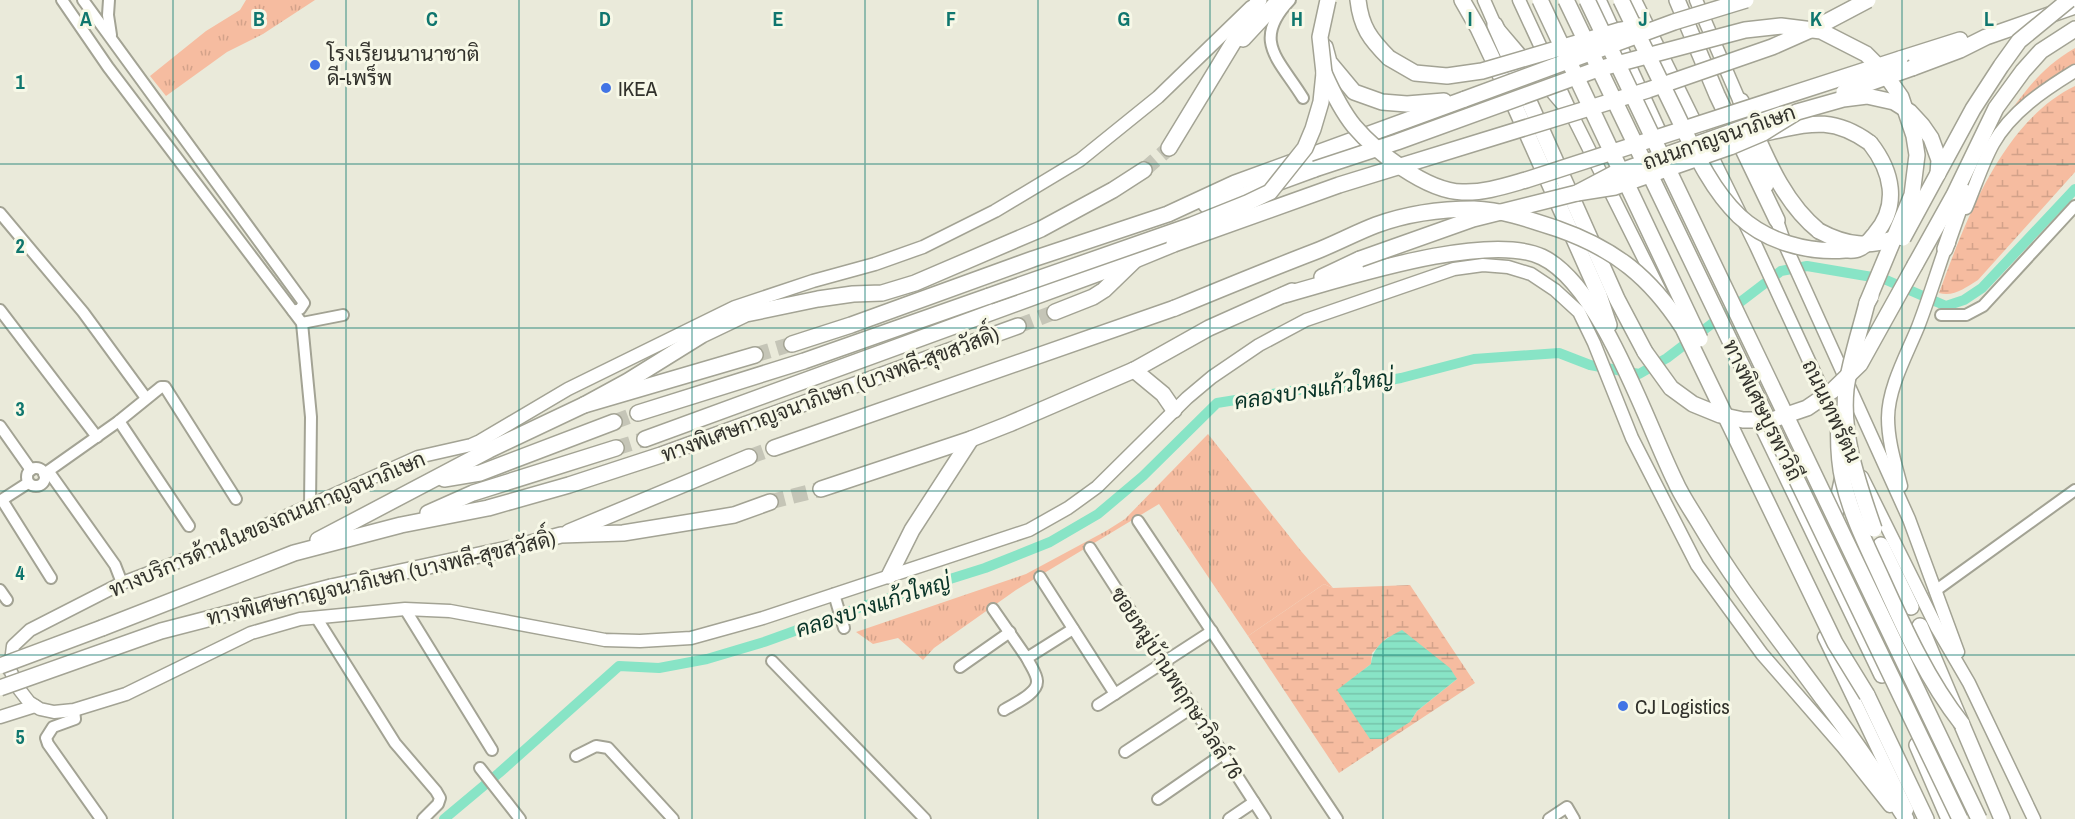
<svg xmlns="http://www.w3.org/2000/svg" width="2075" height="819" font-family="'Archivo Narrow',Sarabun,sans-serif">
<defs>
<pattern id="grass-tufts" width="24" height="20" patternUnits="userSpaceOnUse" patternTransform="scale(1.5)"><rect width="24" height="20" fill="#f6bca0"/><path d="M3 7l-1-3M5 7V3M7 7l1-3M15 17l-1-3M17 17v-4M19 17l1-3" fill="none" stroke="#d3a28a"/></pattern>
<pattern id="wetland-marsh" width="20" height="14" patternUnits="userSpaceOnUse" patternTransform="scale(1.5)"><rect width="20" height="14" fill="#f6bca0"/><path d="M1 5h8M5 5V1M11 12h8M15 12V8" fill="none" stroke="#d3a28a"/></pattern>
<pattern id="water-rules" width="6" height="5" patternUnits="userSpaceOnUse" patternTransform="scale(1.5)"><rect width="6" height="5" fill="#88e4c6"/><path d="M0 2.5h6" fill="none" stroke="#76c4aa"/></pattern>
</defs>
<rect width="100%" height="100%" fill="#eaeada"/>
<g fill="url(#grass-tufts)">
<polygon points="246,0 315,0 263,34 227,52 166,96 150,76 206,31 240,10"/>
<path d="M2075 48V76L2010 115 2012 109C2032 82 2045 66 2075 48Z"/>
<polygon points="1208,434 1301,551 1333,588 1324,584 1248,636 1159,504 1016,590 934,648 923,660 898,638 873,644 856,632 1026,574 1106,531 1125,519"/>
</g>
<g fill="url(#wetland-marsh)" fill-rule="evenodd">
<path d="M2075 86V172L1978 280C1965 288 1954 297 1939 293 1965 222 2002 121 2075 86Z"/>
<path d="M1324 584 1333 588 1410 585 1475 683 1339 773 1248 636ZM1388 637 1457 679 1417 711 1410 722 1338 690 1371 664 1372 653Z"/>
</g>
<path fill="url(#water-rules)" d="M1402 630 1450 668 1457 679 1417 711 1410 722 1383 739H1370L1337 690 1371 664C1373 646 1386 638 1402 630Z"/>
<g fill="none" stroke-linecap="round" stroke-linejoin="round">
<polyline stroke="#88e4c6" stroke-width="10" points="444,819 499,773 619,666 659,668 707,659 764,642 864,606 985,568 1050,542 1098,514 1143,476 1217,403 1297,390 1356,386 1401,378 1474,359 1559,353 1590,365 1639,374 1667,358 1781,271 1807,266 1884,279 1946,306 1964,300 1982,288 2075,189"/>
<g stroke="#c5c5b7" stroke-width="15" stroke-dasharray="15 8" stroke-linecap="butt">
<polyline points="1144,170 1169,148"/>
<polyline points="1018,326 1055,312"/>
<polyline points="755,355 792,344"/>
<polyline points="614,422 638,413"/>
<polyline points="616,448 645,439"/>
<polyline points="749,457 774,448"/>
<polyline points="770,502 821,489"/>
</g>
<defs>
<g id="minor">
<polyline points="62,0 108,67 302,323 311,417 310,505"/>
<polyline points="83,0 304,303 300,309 293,311"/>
<polyline points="109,0 108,15 111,35"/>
<path d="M1290 0C1251 41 1279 59 1303 98"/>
<polyline points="0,213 83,312 146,398"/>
<polyline points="0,310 97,437"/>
<polyline points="1941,315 1966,315 1983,306 2075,206"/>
<polyline points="302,323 343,315"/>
<polyline points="119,421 189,526"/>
<polyline points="0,426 31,470"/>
<circle cx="36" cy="477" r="9"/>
<polyline points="49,472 115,565 122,583"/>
<polyline points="44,474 119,421 161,387 165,387 236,499"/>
<polyline points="2,500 51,578"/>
<polyline points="0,501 28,483"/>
<polyline points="1138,521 1337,819"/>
<polyline points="1090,548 1265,819"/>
<polyline points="1040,577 1115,694"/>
<polyline points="0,590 7,600"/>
<polyline points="1935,591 2075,490"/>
<polyline points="834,594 844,628"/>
<polyline points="405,609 492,750"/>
<polyline points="993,609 1027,658"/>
<polyline points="316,617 395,743 436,791 440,798 438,804 423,819"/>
<polyline points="772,661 925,819"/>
<polyline points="960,667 1010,632"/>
<polyline points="1098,705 1212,631"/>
<polyline points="74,710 75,719 53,727 46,738 48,744 101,819"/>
<path d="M1004 710C1013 704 1038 694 1037 681 1037 674 1030 665 1027 658L1073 629"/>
<polyline points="1125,752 1193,707"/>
<polyline points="576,756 596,746 608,748 673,819"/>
<polyline points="480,768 520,819"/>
<polyline points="1158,799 1223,754"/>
<polyline points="1229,819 1254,802"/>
<polyline points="1549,819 1567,807 1574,819"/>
</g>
<g id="major">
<polyline points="1484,0 1495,25 1564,106"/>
<polyline points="1519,0 1574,119 1661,293"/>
<polyline points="1635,0 1756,246 1839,426"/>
<polyline points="1696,0 1743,109"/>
<polyline points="1251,7 1158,97 1080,160 995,211 923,247 875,264 813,281 735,307 568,389 480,441 471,445 418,457 215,548 122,583 30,630 13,646 10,670 19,689 29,702 40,709 54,712 74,710 126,694 251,633 300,619 405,609 450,611 605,640 640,641 691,638 763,618 1029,530 1068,508 1097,487 1187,398 1212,377 1259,345 1306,320 1454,269 1483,265 1508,267 1531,274 1555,290 1579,312 1594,343 1632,438 1697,565 1762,654 1843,747 1890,806"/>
<polyline points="1754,143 1767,186"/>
<path d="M1966 208C1975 187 1982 164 1993 144 2011 112 2044 90 2075 71"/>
<polyline points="1774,212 1786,247 1909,519 1958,652"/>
<polyline points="1862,477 1937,628 1969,683 2034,819"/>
<path d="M1901 486C1895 463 1888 441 1888 418 1888 388 1907 354 1918 327 1928 301 1936 275 1945 249L1949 243"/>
<polyline points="1824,637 1907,810"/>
<polyline points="0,717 35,706"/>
</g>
<g id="highway">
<path d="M1358 0C1361 27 1370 39 1389 58"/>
<polyline points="1462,0 1478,28 1513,102 1599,295 1609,325"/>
<polyline points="1598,0 1658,131"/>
<polyline points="1677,0 1717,95 1777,220"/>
<polyline points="1495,25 1617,299 1645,352"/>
<polyline points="1243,39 1279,0"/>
<polyline points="1325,47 1329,62 1354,92 1382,102 1407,104 1444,101"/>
<polyline points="1900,59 1960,40"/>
<polyline points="1912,68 1960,50 1986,37 2075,6"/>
<path d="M1741 101C1762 146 1779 199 1819 231"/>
<path d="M1765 133C1809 124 1831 115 1870 143"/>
<polyline points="1169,148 1259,0"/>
<polyline points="1206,205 1241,196 1315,169"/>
<polyline points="1945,249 1965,192"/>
<polyline points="1915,265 1954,195 1996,108 2023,71 2041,51 2075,29"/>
<polyline points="1322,277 1360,259"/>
<path d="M1284 295C1343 279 1487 231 1542 257 1601 285 1646 422 1675 481 1681 495 1690 508 1698 521 1735 584 1780 640 1823 699 1853 738 1880 778 1906 819"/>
<polyline points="1055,312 1093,297 1104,290 1135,260 1174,244"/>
<polyline points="792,344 851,325 1033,259 1168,214 1235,183 1465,99"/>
<polyline points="1134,370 1163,394 1174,410"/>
<polyline points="584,405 628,381 702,335 746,314 818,299 853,294 882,293 915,283 1041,229 1113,190 1144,170"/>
<polyline points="638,413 804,361 989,296"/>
<polyline points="1761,423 1882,675"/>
<polyline points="645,439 1135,260"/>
<polyline points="774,448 1175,308"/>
<polyline points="444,479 480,473 614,422"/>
<polyline points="821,489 971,439 1009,424 1134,370 1209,328 1292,291"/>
<polyline points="428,513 473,493 616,448"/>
<polyline points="1835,513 1843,476"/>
<polyline points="569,532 749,457"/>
<polyline points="318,540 489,450 584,405 755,355"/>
<polyline points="1881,545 1911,607"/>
<polyline points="889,576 912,530 971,439"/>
<polyline points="331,587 512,548 561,535 623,533 734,515 770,502"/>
<polyline points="1920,626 2002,819"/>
<polyline points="102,628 294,553 401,525 488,508 569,485 661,455 1018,326"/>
<polyline points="1867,695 1926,819"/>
<polyline points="1917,745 1949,819"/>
</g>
</defs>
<use href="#minor" stroke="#a3a394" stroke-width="14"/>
<use href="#major" stroke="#a3a394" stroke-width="15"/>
<use href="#highway" stroke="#a3a394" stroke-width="18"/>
<use href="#minor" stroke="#fff" stroke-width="10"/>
<use href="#major" stroke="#fff" stroke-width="12"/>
<use href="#highway" stroke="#fff" stroke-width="15"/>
<defs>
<g id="highway-bridge">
<polyline points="1540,0 1700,339"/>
<polyline points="1566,0 1960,819"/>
<polyline points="1587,0 1979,819"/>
<path d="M1621 0C1639 37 1657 74 1675 111 1693 148 1709 187 1739 216 1767 242 1808 253 1845 250 1849 250 1855 251 1858 249 1865 247 1871 239 1875 234 1900 205 1892 171 1870 143"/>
<polyline points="1389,58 1415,73 1447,76 1482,71 1621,30 1642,26"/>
<path d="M1324 73C1332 91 1341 110 1354 126 1376 152 1426 191 1462 192 1484 193 1505 186 1526 180L1900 59"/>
<polyline points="1844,92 1912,68"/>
<polyline points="1465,99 1674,22 1746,0"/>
<polyline points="1315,169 1397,142 1598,69 1745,30 1781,26 1821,31 1866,54 1883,71 1901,97 1914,136 1917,155 1912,195 1867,303"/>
<polyline points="1577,193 1615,187 1730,147 1763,133 1797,112 1843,99 1867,96 1894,102 1910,112 1922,125 1931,138 1939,160 1938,174"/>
<path d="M1819 231C1847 246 1869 248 1898 237"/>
<polyline points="1903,238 1973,109 2001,66 2019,41 2069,0"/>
<polyline points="1174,244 1339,185 1648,90 1772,47 1815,28 1868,0"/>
<polyline points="1360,259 1473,219 1577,193 1615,173 1782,114"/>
<polyline points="989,296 1192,225 1247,203 1270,192 1305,148 1313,129 1321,102 1324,73 1320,37 1328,0"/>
<path d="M1871 296 1867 303C1860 331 1850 360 1846 389 1841 437 1859 485 1874 529"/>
<path d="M1175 308C1221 289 1267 270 1314 252 1335 244 1355 233 1376 225 1406 214 1442 209 1474 209 1503 210 1531 220 1558 229 1615 249 1650 277 1683 328L1835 643 1867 695"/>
<polyline points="1645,352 1671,388 1693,404 1720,415 1743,420 1772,420 1807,408 1832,391 1860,364 1915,265"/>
<path d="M1839 416C1838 438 1838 459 1843 480 1851 515 1867 546 1882 579 1904 628 1928 681 1962 724"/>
<polyline points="0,666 102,628"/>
<polyline points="0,688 161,631 331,587"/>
</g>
</defs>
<use href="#highway-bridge" stroke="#a3a394" stroke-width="18" stroke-linecap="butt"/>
<use href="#highway-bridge" stroke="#fff" stroke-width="15"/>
</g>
<path fill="none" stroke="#0f766e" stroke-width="1.5" stroke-opacity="0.55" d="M173 0V819M346 0V819M519 0V819M692 0V819M865 0V819M1038 0V819M1210 0V819M1383 0V819M1556 0V819M1729 0V819M1902 0V819M0 164H2075M0 328H2075M0 491H2075M0 655H2075"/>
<g fill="#4274e5" stroke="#f7f8e7" stroke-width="2">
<circle cx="315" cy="65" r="6"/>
<circle cx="606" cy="88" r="6"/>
<circle cx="1623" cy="706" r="6"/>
</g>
<g text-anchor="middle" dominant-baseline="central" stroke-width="6" stroke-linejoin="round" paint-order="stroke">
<g font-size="21" fill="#32322c" stroke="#f7f8e7" text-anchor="start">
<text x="327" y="53">โรงเรียนนานาชาติ<tspan x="327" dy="24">ดี-เพร็พ</tspan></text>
<text x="618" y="88">IKEA</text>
<text x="1635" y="706">CJ Logistics</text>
</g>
<g font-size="21" fill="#32322c" stroke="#f7f8e7">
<text transform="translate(1719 137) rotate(-19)">ถนนกาญจนาภิเษก</text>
<text transform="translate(830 394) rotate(-20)">ทางพิเศษกาญจนาภิเษก (บางพลี-สุขสวัสดิ์)</text>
<text transform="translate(1763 410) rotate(64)">ทางพิเศษบูรพาวิถี</text>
<text transform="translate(1832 411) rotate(65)">ถนนเทพรัตน</text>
<text transform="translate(267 524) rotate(-23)">ทางบริการด้านในของถนนกาญจนาภิเษก</text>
<text transform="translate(381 578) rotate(-13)">ทางพิเศษกาญจนาภิเษก (บางพลี-สุขสวัสดิ์)</text>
<text transform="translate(1177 683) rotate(57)">ซอยหมู่บ้านพฤกษาวิลล์ 76</text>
</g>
<g font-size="22" font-style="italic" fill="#083428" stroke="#f7f8e7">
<text transform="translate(1314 389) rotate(-9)">คลองบางแก้วใหญ่</text>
<text transform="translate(873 605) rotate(-18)">คลองบางแก้วใหญ่</text>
</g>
</g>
<g font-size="20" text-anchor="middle" font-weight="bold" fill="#0f766e" stroke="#f7f8e7" stroke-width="6" stroke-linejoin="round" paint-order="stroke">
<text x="86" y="26">A</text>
<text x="259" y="26">B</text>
<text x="432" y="26">C</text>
<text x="605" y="26">D</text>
<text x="778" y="26">E</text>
<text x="951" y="26">F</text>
<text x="1124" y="26">G</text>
<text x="1297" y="26">H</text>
<text x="1470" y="26">I</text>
<text x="1643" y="26">J</text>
<text x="1816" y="26">K</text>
<text x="1989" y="26">L</text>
<text x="20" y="89">1</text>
<text x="20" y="253">2</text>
<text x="20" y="416">3</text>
<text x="20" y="580">4</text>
<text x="20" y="744">5</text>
</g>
</svg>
